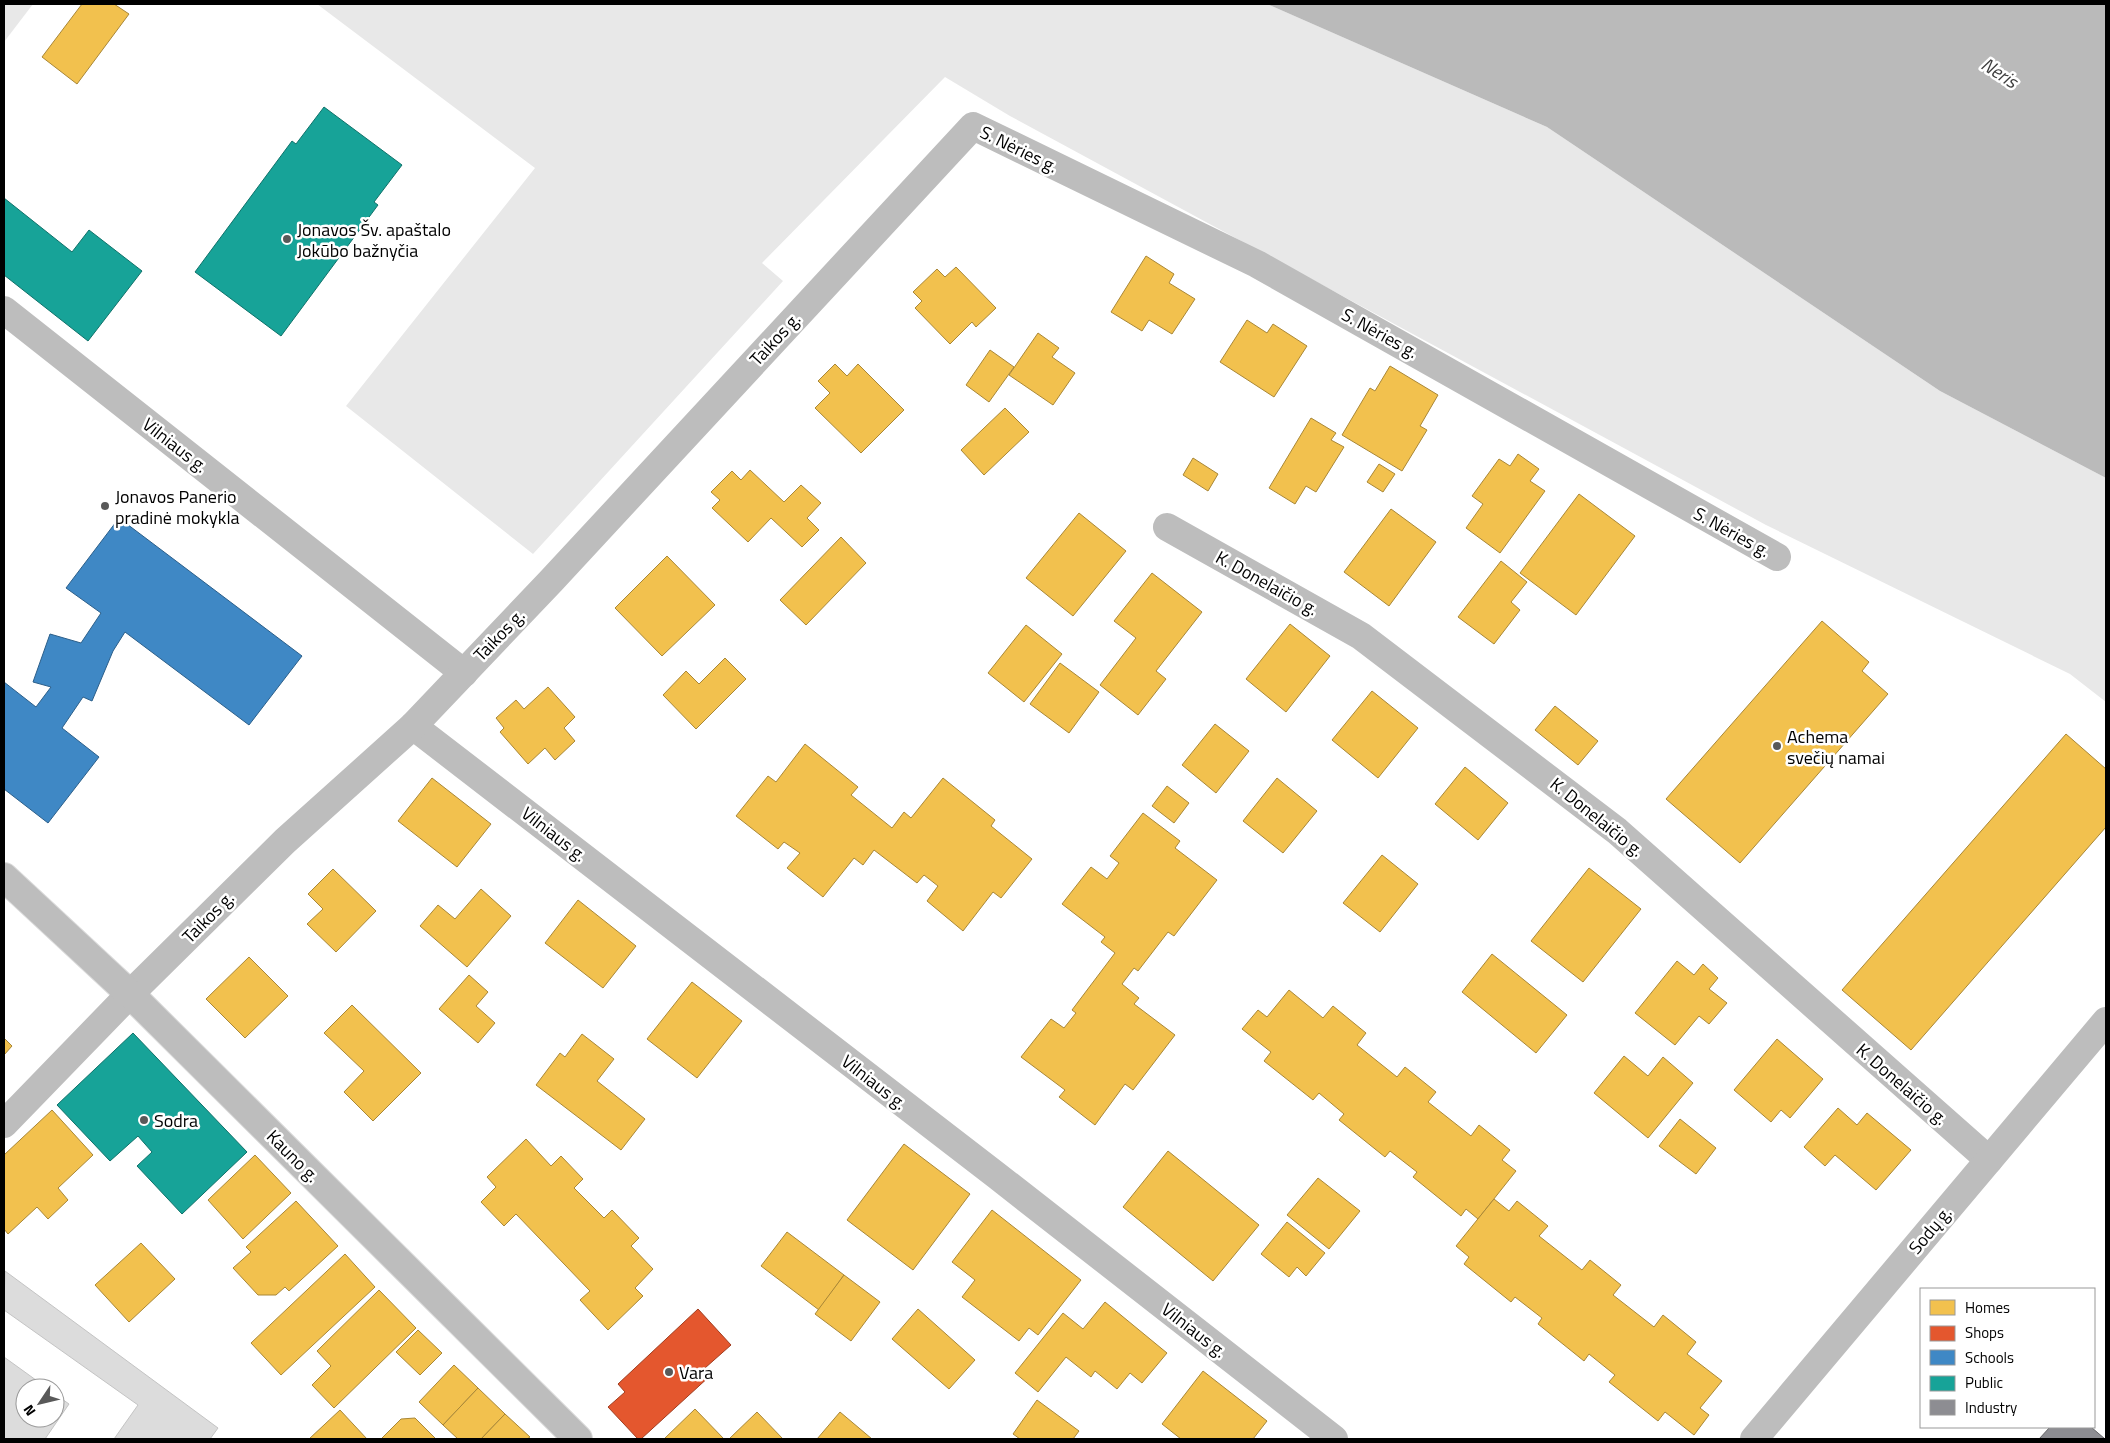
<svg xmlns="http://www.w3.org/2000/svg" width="2110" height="1443" font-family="'Titillium Web',sans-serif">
<rect width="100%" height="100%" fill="#fff"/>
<g fill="#e8e8e8">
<polygon points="4,4 33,4 4,42"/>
<polygon points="317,4 1267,4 1547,127 1940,391 2106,478 2106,702 2070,674 1766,525 1010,116 945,77 762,263 783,281 533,554 346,406 535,168"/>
</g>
<polygon fill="#bababa" points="1267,4 2106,4 2106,478 1940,391 1547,127"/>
<g fill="#f2c14e" stroke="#a98737">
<polygon points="82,4 114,4 129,14 77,84 42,57"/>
<polygon points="1146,256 1174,274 1169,283 1195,299 1172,334 1149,320 1142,331 1111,312"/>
<polygon points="956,267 996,308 976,327 972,322 950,344 915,308 922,301 913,292 937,269 945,277"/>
<polygon points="1247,320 1267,333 1273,324 1307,346 1274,397 1220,362"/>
<polygon points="1038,333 1059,348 1052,357 1075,373 1053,405 1009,375"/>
<polygon points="990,350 1014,367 989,402 966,385"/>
<polygon points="835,364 847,376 858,364 904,410 861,453 815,408 830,393 818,381"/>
<polygon points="1390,366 1438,395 1420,426 1427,430 1402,471 1342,435 1370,388 1375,391"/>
<polygon points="1005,408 1029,432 984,475 961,450"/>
<polygon points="1311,418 1336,433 1331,440 1344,447 1316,492 1306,486 1295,504 1269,488"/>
<polygon points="1518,454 1539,469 1530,481 1545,491 1500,553 1466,528 1483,504 1472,496 1499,459 1510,466"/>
<polygon points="1193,458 1218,474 1208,491 1183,475"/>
<polygon points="1379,464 1395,474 1383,492 1367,482"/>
<polygon points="750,470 784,502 801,485 821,503 807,518 819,530 802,547 771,518 748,542 712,508 720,500 711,492 732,471 741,480"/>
<polygon points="1579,494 1635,536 1576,615 1520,573"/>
<polygon points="1391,509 1436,542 1389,606 1344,572"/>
<polygon points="1079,513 1126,551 1073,616 1026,578"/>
<polygon points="841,537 866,563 806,625 780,600"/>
<polygon points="667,556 715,605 662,656 615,608"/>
<polygon points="1501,561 1527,582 1511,602 1520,610 1494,644 1458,617"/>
<polygon points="1152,573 1202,612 1156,671 1166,679 1138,715 1100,685 1136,638 1114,621"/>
<polygon points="1822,621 1869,662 1862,671 1888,694 1740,863 1666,799"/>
<polygon points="1290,624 1330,656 1286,712 1246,679"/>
<polygon points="1026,625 1062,654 1024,702 988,673"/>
<polygon points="725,658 746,679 696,729 663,695 686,671 699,684"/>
<polygon points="1060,663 1099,692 1069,733 1030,704"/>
<polygon points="548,687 575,717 564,728 575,741 555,760 545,748 528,764 500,732 504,728 496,718 516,700 524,709"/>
<polygon points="1372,691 1418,728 1378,778 1332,740"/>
<polygon points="1555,706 1598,741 1578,765 1535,730"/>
<polygon points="1215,724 1249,751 1216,793 1182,765"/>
<polygon points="2066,734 2106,769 2106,827 1911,1050 1842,990"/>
<polygon points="805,744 858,787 851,795 892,828 904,812 911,818 943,778 995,820 991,826 1032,859 1001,898 993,892 963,931 927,901 938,886 924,875 917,883 874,850 863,865 854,858 823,897 787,868 800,853 784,842 778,849 736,816 768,776 776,782"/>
<polygon points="1465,767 1508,803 1478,840 1435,804"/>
<polygon points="432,778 491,824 457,867 398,821"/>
<polygon points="1277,778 1317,811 1283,853 1243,821"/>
<polygon points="1167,786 1189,803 1174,823 1152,806"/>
<polygon points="1143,813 1180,841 1175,848 1217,880 1174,936 1168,932 1138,971 1134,968 1122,984 1139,998 1134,1004 1175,1035 1133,1090 1125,1084 1095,1125 1059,1097 1065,1090 1021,1057 1051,1019 1064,1028 1076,1013 1072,1010 1115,953 1101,942 1105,937 1062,904 1091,867 1107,879 1119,863 1110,856"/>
<polygon points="1382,855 1418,884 1380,932 1343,903"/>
<polygon points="1589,868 1641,909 1583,982 1531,941"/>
<polygon points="333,869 376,911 336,952 307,924 323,909 308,894"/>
<polygon points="481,889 511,916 467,967 420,926 438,905 455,919"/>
<polygon points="578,900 636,946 603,988 545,943"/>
<polygon points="1492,954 1567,1015 1536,1053 1462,992"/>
<polygon points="249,957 288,996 245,1038 206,999"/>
<polygon points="1677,961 1694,975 1703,964 1718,978 1709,989 1727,1003 1709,1024 1699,1016 1675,1045 1635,1013"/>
<polygon points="469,975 488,992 476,1006 495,1023 478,1043 439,1009"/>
<polygon points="692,982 742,1021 697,1078 647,1039"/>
<polygon points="1289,990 1323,1018 1333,1006 1366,1033 1357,1045 1397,1077 1405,1067 1436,1092 1428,1102 1471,1136 1479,1125 1510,1150 1502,1160 1516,1171 1478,1219 1466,1209 1461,1216 1413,1177 1417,1172 1390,1151 1385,1157 1339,1120 1344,1114 1319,1093 1313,1100 1264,1061 1271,1052 1242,1029 1258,1010 1267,1017"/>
<polygon points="352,1005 421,1073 373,1121 344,1092 364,1071 324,1033"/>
<polygon points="582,1034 614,1059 597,1081 645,1119 621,1150 536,1085 560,1053 565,1057"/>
<polygon points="4,1038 12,1046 4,1055"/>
<polygon points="1777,1039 1823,1079 1790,1118 1781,1110 1771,1122 1734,1090"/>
<polygon points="1624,1056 1648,1076 1663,1057 1693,1083 1648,1138 1594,1093"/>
<polygon points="1838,1108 1857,1125 1867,1113 1911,1150 1876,1190 1835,1155 1825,1166 1804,1147"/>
<polygon points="52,1110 93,1155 58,1188 68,1200 48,1219 37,1207 8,1234 4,1229 4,1155"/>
<polygon points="1680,1119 1716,1148 1696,1174 1659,1146"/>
<polygon points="526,1139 551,1166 561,1156 583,1179 574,1188 604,1218 612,1210 639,1238 631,1246 653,1269 635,1288 643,1296 608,1330 580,1300 590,1291 516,1214 504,1226 481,1202 496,1187 487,1177"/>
<polygon points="904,1144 970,1194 913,1270 847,1220"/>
<polygon points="1168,1151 1259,1225 1213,1281 1123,1207"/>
<polygon points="255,1155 291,1193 243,1239 208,1200"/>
<polygon points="1318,1178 1360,1211 1329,1249 1287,1215"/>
<polygon points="1494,1199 1509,1211 1517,1201 1548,1226 1539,1236 1582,1270 1590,1260 1621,1285 1613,1295 1654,1327 1663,1315 1696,1342 1687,1354 1722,1381 1700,1408 1709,1415 1694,1435 1665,1412 1658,1421 1609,1382 1615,1375 1589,1354 1584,1361 1538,1324 1542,1318 1515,1297 1511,1302 1464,1264 1469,1257 1456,1246"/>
<polygon points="296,1201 338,1246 289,1291 285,1287 276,1295 258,1295 233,1268 251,1252 246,1247"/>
<polygon points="992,1210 1081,1280 1038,1335 1029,1328 1019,1341 962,1297 975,1280 952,1262"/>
<polygon points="1287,1222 1325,1253 1306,1276 1297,1267 1289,1277 1261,1254"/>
<polygon points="787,1232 844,1275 819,1310 761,1266"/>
<polygon points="141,1243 175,1279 129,1322 95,1285"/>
<polygon points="345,1254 375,1287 281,1375 251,1343"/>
<polygon points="844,1275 880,1302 851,1341 815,1314"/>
<polygon points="379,1290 416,1328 334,1408 312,1385 331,1366 317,1351"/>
<polygon points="1105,1302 1167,1353 1142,1383 1130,1373 1117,1389 1095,1371 1091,1377 1066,1357 1038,1392 1015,1373 1063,1313 1083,1329"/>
<polygon points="918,1309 975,1360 949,1389 892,1339"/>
<polygon points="418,1330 442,1353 420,1375 396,1352"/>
<polygon points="454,1365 478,1388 443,1425 419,1402"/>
<polygon points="1203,1371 1267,1421 1253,1439 1181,1439 1162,1424"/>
<polygon points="478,1388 505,1414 481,1439 458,1439 443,1425"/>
<polygon points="1037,1400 1079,1431 1073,1439 1020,1439 1013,1434"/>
<polygon points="695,1409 724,1439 664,1439"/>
<polygon points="340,1410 367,1439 309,1439"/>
<polygon points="757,1412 783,1439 729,1439"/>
<polygon points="840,1412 872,1439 817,1439"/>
<polygon points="505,1414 530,1437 527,1439 481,1439"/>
<polygon points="415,1418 436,1439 381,1439 401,1419"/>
</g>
<polygon fill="#e4572e" stroke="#a03d20" points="698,1309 731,1345 705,1368 711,1375 641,1439 638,1439 608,1407 625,1392 618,1384"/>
<polygon fill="#3f88c5" stroke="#2c5f8a" points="119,518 302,656 249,725 125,632 113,651 92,701 83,697 62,728 99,757 48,823 4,789 4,682 36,707 51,687 33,682 50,634 81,643 101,613 66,588"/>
<g fill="#17a398" stroke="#10726a">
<polygon points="324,107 402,165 374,202 378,205 281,336 195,272 292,141 296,144"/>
<polygon points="4,198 72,252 89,230 142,271 88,341 4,275"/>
<polygon points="133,1033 247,1152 182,1214 137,1166 152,1152 138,1136 110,1161 57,1105"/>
</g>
<polygon fill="#8d8d92" stroke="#636366" points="2050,1427 2091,1427 2105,1439 2039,1439"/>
<g fill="#dcdcdc" stroke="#c4c4c4">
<polygon points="5,1271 218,1428 210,1439 114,1439 138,1405 4,1310"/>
<polygon points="4,1357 47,1388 25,1388 25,1418 55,1418 55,1394 69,1404 45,1439 4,1439"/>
</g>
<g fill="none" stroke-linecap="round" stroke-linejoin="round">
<defs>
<polyline id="major" points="4,877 130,994 578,1439"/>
</defs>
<use href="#major" stroke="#dbdbdb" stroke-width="30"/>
<g stroke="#bdbdbd" stroke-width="28">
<polyline points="4,310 464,673"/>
<polyline points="1167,527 1361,636 1617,831 1989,1160"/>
<polyline points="413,726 996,1175 1334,1439"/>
<polyline points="4,1124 130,994 285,841 413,726 551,581 973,126 1257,264 1777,557"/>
<polyline points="1754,1439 2106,1021"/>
</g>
<use href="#major" stroke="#bdbdbd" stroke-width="28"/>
</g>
<g fill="#595959" stroke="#fff" stroke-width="2">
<circle cx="287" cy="239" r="5"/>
<circle cx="105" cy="506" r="5"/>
<circle cx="1777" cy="746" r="5"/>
<circle cx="144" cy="1120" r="5"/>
<circle cx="669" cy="1372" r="5"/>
</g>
<g text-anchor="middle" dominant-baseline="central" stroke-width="5" stroke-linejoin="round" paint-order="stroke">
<g font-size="18" fill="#000" stroke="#fff">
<text transform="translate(1019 149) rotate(26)">S. Nėries g.</text>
<text transform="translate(1380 333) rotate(29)">S. Nėries g.</text>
<text transform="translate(775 339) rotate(-47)">Taikos g.</text>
<text transform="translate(175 445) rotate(38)">Vilniaus g.</text>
<text transform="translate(1732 532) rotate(29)">S. Nėries g.</text>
<text transform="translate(1267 583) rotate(29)">K. Donelaičio g.</text>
<text transform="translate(499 635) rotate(-46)">Taikos g.</text>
<text transform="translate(1597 817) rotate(39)">K. Donelaičio g.</text>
<text transform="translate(554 834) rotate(38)">Vilniaus g.</text>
<text transform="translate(208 917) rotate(-45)">Taikos g.</text>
<text transform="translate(874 1082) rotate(38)">Vilniaus g.</text>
<text transform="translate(1902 1084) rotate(41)">K. Donelaičio g.</text>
<text transform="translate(293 1156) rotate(45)">Kauno g.</text>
<text transform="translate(1930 1230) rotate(-50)">Sodų g.</text>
<text transform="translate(1194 1330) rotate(38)">Vilniaus g.</text>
</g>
<g font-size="18" fill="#000" stroke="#fff" text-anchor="start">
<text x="297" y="229">Jonavos Šv. apaštalo<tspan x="297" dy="21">Jokūbo bažnyčia</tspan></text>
<text x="115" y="496">Jonavos Panerio<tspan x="115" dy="21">pradinė mokykla</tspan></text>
<text x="1787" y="736">Achema<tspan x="1787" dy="21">svečių namai</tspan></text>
<text x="154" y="1120">Sodra</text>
<text x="679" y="1372">Vara</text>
</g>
<g font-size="19" font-style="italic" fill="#3e3e3e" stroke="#fff">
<text transform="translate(2000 72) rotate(33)">Neris</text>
</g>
</g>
<rect width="2110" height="1443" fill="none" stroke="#000000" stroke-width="10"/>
<rect x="1920" y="1288" width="175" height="140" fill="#ffffff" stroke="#999999"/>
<rect x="1930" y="1300" width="25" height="15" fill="#f2c14e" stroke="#999999"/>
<text x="1965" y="1313" font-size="15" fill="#000000">Homes</text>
<rect x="1930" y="1326" width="25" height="15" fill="#e4572e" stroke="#999999"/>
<text x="1965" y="1338" font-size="15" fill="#000000">Shops</text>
<rect x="1930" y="1350" width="25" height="15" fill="#3f88c5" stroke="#999999"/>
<text x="1965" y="1363" font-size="15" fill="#000000">Schools</text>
<rect x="1930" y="1376" width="25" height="15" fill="#17a398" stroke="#999999"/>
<text x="1965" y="1388" font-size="15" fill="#000000">Public</text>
<rect x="1930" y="1400" width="25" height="15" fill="#8d8d92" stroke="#999999"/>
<text x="1965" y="1413" font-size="15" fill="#000000">Industry</text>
<g transform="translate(40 1403) rotate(235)"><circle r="24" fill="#ffffff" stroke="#999999"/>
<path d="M0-4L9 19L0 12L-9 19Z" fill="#595959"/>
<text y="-8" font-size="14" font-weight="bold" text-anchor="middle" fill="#000000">N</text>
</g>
</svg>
